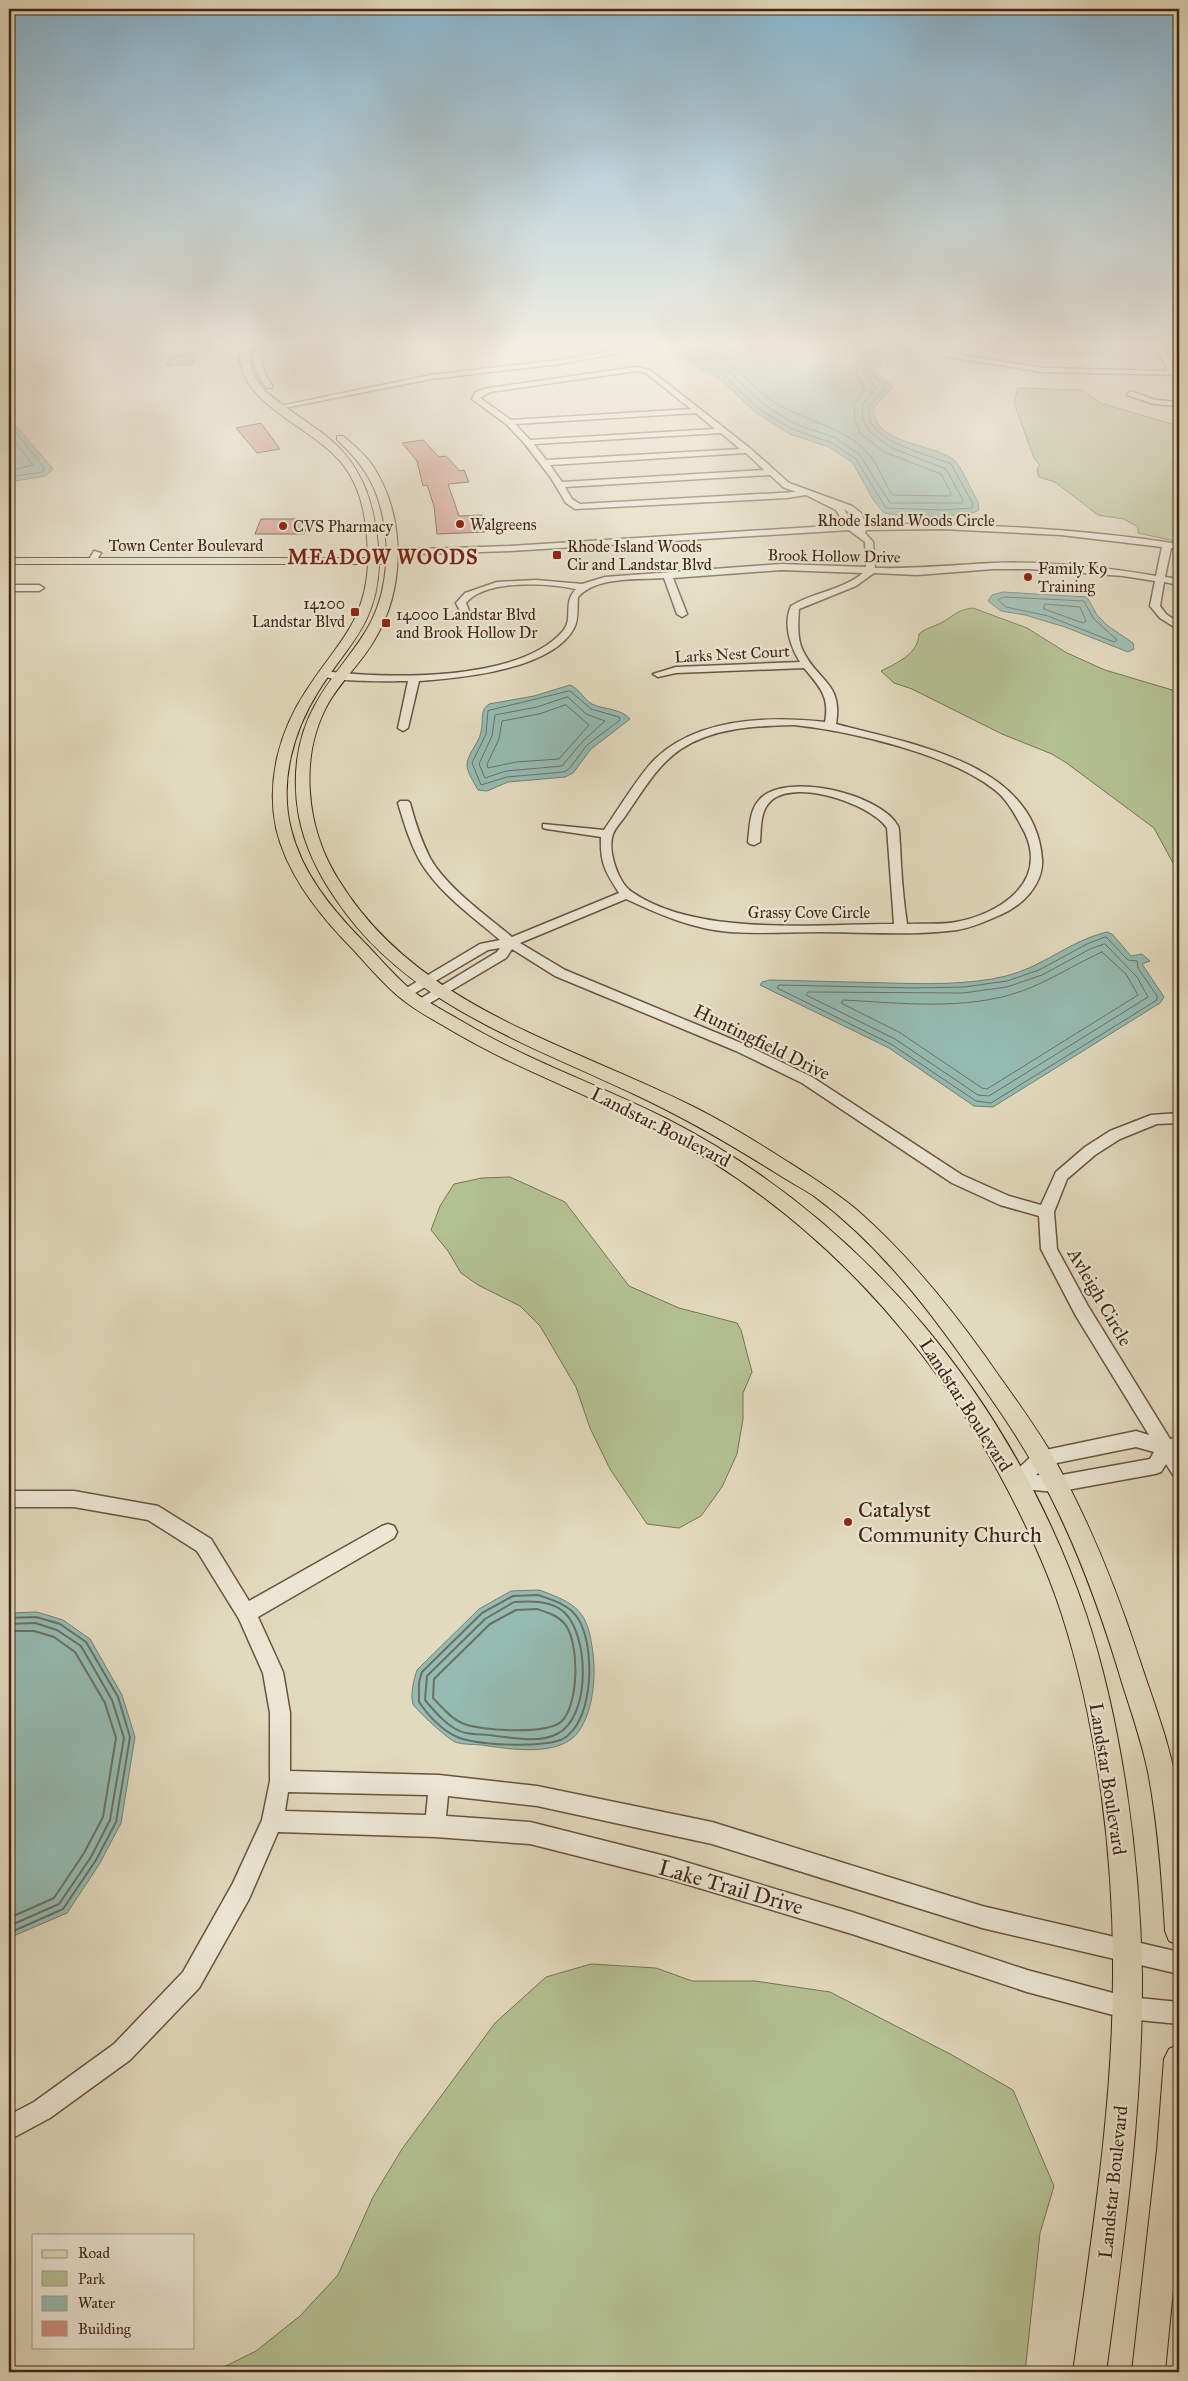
<svg xmlns="http://www.w3.org/2000/svg" width="1188" height="2381" font-family="'IM FELL Great Primer',serif">
<rect width="100%" height="100%" fill="#e2dabe"/>
<filter id="stains"><feTurbulence type="fractalNoise" baseFrequency=".004" numOctaves="4"/><feColorMatrix values="0 0 0 0 .2 0 0 0 0 .09 0 0 0 0 .02 0 0 0 .5 -.17"/></filter>
<radialGradient id="worn" r=".72"><stop offset=".6" stop-color="#630" stop-opacity="0"/><stop offset="1" stop-color="#630" stop-opacity=".3"/></radialGradient>
<g fill="#b3c092" stroke="#7a7353">
<polygon points="1018,388 1082,390 1100,403 1179,426 1179,542 1138,533 1138,527 1124,519 1098,515 1055,482 1039,477 1037,469 1040,465 1034,458 1014,403"/>
<path d="M973 608 1027 628 1067 653 1105 670 1179 692V874L1154 828 1068 764 1052 754 1002 734 912 689 894 683 881 671C897 663 918 654 919 634 926 628 933 627 941 623 954 616 956 610 973 608Z"/>
<polygon points="510,1177 565,1202 629,1286 679,1308 737,1323 741,1330 752,1372 743,1393 743,1419 737,1454 722,1487 701,1516 679,1528 647,1524 610,1469 590,1428 576,1387 540,1326 520,1306 478,1285 461,1273 448,1251 431,1230 440,1206 454,1184 482,1178"/>
<polygon points="591,1964 656,1968 692,1981 755,1981 830,1992 952,2055 1013,2090 1054,2186 1040,2233 1025,2372 214,2372 256,2351 300,2316 338,2275 373,2197 402,2149 495,2023 546,1977"/>
</g>
<g fill="#95bbb2" stroke="#737f73">
<path d="M711 343H877L881 364 874 370 893 387 873 409C875 444 929 443 953 459 961 465 972 492 978 502L979 510C962 520 903 517 884 513L874 501 853 463 829 447 790 434 756 413 718 377 706 373 676 353 686 347Z"/>
<polygon points="970,343 1092,343 1113,345 1121,352 1117,357 1064,357"/>
<polygon points="9,408 14,423 53,469 45,476 9,482"/>
<polygon points="1003,592 1087,597 1097,615 1108,626 1133,643 1134,649 1128,652 1065,627 1025,615 1001,611 988,601 992,595"/>
<path d="M570 685C580 689 583 699 592 704 605 710 620 708 630 719L591 749 573 773 565 777 508 782 487 791 478 790C474 782 467 773 467 764 468 753 479 743 481 732 484 720 479 711 489 704L534 696Z"/>
<path d="M1107 932 1112 934 1131 956 1142 954 1150 961 1142 964 1164 997 1160 1003 993 1107 974 1106 889 1048 760 985 762 982 770 980C810 981 849 982 889 983 927 984 969 985 1006 976 1043 967 1071 940 1107 932Z"/>
<path d="M539 1590C578 1604 588 1611 593 1654 596 1677 593 1711 579 1731 561 1758 509 1749 482 1745 474 1744 463 1745 455 1742 449 1740 416 1710 413 1704 410 1694 414 1679 417 1670L479 1609 511 1591Z"/>
<polygon points="37,1612 63,1620 90,1639 122,1695 135,1737 121,1823 100,1863 67,1913 9,1938 9,1613"/>
</g>
<g fill="none" stroke-linecap="round" stroke-linejoin="round">
<g stroke="#6b7063" stroke-width="1">
<path d="M701 343 699 349 688 352 687 356 708 369 721 373 759 409 792 429 832 443 856 459 886 508 943 510 972 508 973 504 951 464C930 455 876 443 869 418 868 415 869 410 869 406L886 387 869 372 870 367 876 361 872 343"/>
<polyline points="708,343 702,358 725,368 763,404 795,424 834,437 859,454 890,503 962,503 963,500 946,469 892,448 869,431 863,419 862,405 876,388 863,372 869,358 866,343"/>
<path d="M715 343 714 356C737 366 751 386 771 400 801 420 839 425 865 450 878 462 882 481 893 495L950 496 951 493 941 474 884 452 861 434 855 421 854 405 865 389C857 376 853 369 861 356L858 343"/>
<polyline points="997,343 1067,353 1109,352 1108,343"/>
<polyline points="1044,343 1096,346 1101,346 1102,343"/>
<polyline points="9,423 45,469 42,472 9,477"/>
<polyline points="9,434 33,465 9,471"/>
<polygon points="1004,597 1084,601 1093,618 1117,640 1114,642 1048,616 1006,607 998,600"/>
<polygon points="1045,604 1080,607 1086,621 1083,623 1044,609"/>
<polygon points="570,691 591,709 619,717 620,720 587,745 569,769 564,772 507,777 481,785 472,763 486,734 488,711"/>
<polygon points="568,697 586,714 605,721 583,741 562,766 506,771 485,778 479,764 492,736 495,715 537,707"/>
<polygon points="566,705 589,725 559,759 516,762 488,768 487,764 499,739 502,721 539,714"/>
<polygon points="1106,937 1128,960 1137,961 1138,968 1157,996 1157,1000 991,1103 976,1101 891,1044 777,988 779,985 912,988 964,987 1007,981 1039,970 1087,944"/>
<polygon points="1105,944 1137,977 1148,997 989,1096 978,1095 895,1039 806,995 808,992 963,993 1007,987 1042,975 1090,949"/>
<path d="M1102 952 1126 974 1138 995 987 1089 982 1088 899 1032 841 1003 843 1000C902 1003 966 1011 1022 991 1050 981 1075 964 1102 952Z"/>
</g>
<g stroke="#6b7063" stroke-width="2">
<path d="M538 1595C552 1600 568 1604 577 1617 595 1643 593 1707 573 1730 569 1735 563 1740 557 1741 535 1747 476 1746 455 1736 441 1729 428 1715 419 1702V1682L422 1672 482 1613 513 1596Z"/>
<path d="M514 1602C530 1601 552 1600 565 1613 589 1637 591 1717 557 1734 540 1743 515 1738 496 1736 486 1734 476 1735 466 1733 450 1730 435 1712 425 1700L427 1676 485 1619Z"/>
<path d="M537 1609C546 1612 557 1615 564 1623 580 1641 579 1704 562 1721 548 1735 478 1731 462 1723 450 1718 442 1707 433 1698L434 1679 490 1624 516 1610Z"/>
<polyline points="9,1618 36,1617 60,1624 86,1642 118,1697 130,1737 116,1822 96,1860 63,1909 9,1933"/>
<polyline points="9,1624 35,1623 57,1630 81,1646 112,1700 124,1738 110,1820 91,1857 59,1904 9,1926"/>
<polyline points="9,1631 34,1631 54,1637 75,1652 105,1703 116,1738 103,1817 84,1853 54,1898 9,1918"/>
</g>
</g>
<g fill="#ce8f7e" stroke="#412614">
<polygon points="196,354 192,365 166,365 170,355"/>
<polygon points="261,423 280,449 257,453 236,428"/>
<polygon points="423,440 439,457 446,456 460,471 464,470 469,482 448,484 459,516 482,515 485,532 437,534 434,506 427,485 423,486 417,461 402,443"/>
<polygon points="261,519 310,519 304,534 255,534"/>
</g>
<g fill="none" stroke-linecap="round" stroke-linejoin="round">
<defs>
<g id="minor">
<polygon points="660,343 674,343 560,364 431,379 279,409 275,407 431,375 560,360"/>
<polygon points="923,343 929,343 933,348 945,352 1043,368 1167,371 1156,343 1162,343 1174,371 1179,371 1179,375 1043,372 944,356 929,350"/>
<path d="M636 367 650 370 751 449 789 483 852 506 861 513 866 524C971 523 1075 528 1179 544V550L1171 548 1165 577 1179 579V585L1164 582 1160 606 1166 614 1179 623V630L1160 618 1150 606 1155 581 1123 576 1029 569H994L917 575 874 573 856 586 799 609C798 623 797 639 803 651 818 682 843 682 836 724 910 744 1035 762 1042 859 1044 884 1022 906 1000 915 987 921 970 928 957 930 912 936 865 932 820 932 790 932 759 934 730 932 693 929 658 914 626 899L520 943 565 970 746 1045 812 1077 962 1175 1009 1196 1041 1205 1056 1172 1085 1147 1110 1131 1151 1115 1179 1113V1123L1157 1124 1120 1139 1095 1155 1067 1179 1054 1212 1057 1249 1088 1306 1170 1439 1179 1437V1477L1173 1475 1166 1464 1161 1472 1155 1474 1056 1492 1010 1488 1007 1482 1010 1476 1036 1452 1136 1431 1149 1435 1076 1316 1041 1249 1039 1216 1000 1205 952 1183 802 1083 736 1051 555 976 512 949 506 958 425 1006 420 1007 413 1003 497 952 500 948 488 950 410 996H400L398 993 480 944 500 940C473 917 438 892 420 861 410 843 404 823 398 803L400 801H408L410 803C415 822 421 840 430 858 446 887 487 916 512 937L619 893C605 871 600 863 601 837L547 829 543 828V824L604 830C618 810 639 775 655 759 699 717 769 716 825 722 830 697 820 687 804 668L676 673 658 677 653 674 676 667 800 662C790 646 783 624 791 606 814 592 843 590 863 573L781 570 673 578 687 614 682 617 677 614 664 578C637 580 597 576 578 597 577 607 579 619 574 628 552 670 460 678 419 681L408 728 403 731 398 728 408 681C392 681 330 683 319 674L324 671C385 679 520 682 563 631 574 618 562 604 576 589 547 583 486 579 466 603L470 613 462 615 456 603 465 593 497 582 536 580 582 584 605 577 781 564 866 567 865 542 849 530 510 551 389 555V551L392 550 510 546 845 525 836 510 806 495 787 498 575 509 566 503 551 478 525 444 506 424 472 399 476 392 488 388ZM636 371 646 373 691 409 511 420 480 398 490 392ZM696 413 715 429 530 440 515 424ZM721 433 740 449 546 460 534 444ZM746 453 764 470 562 482 550 465ZM770 475 783 487 796 492 580 504 572 499 565 487ZM844 509 854 516 858 525H853ZM942 529 1061 535 1162 547 1156 576C1103 567 1047 561 993 563 953 565 915 569 875 568L873 542 865 533 866 530ZM794 725C851 731 950 754 995 790 1008 800 1017 818 1025 833 1048 883 999 914 956 922 941 925 922 923 907 924 903 898 901 871 900 844 899 838 900 831 898 826 881 794 786 771 760 799 749 810 750 828 748 842L750 844 754 845 760 842C761 830 760 814 768 804 789 776 870 803 887 828L894 924C817 924 697 937 632 892 618 883 607 850 613 834 615 828 622 821 626 815 642 792 657 765 681 749 714 727 756 726 794 725ZM1136 1447 1154 1452 1150 1459 1056 1476 1036 1475 1047 1465Z"/>
<polygon points="1130,391 1155,400 1179,402 1179,406 1154,404 1127,395"/>
<polygon points="94,551 101,553 95,563 89,563 88,561"/>
<polygon points="9,585 39,585 44,588 39,591 9,591"/>
<path d="M9 1491H74L158 1506 211 1539 249 1601 382 1526 388 1524 394 1526 397 1532 394 1538 258 1617 283 1672 290 1713V1771L439 1775 537 1786 712 1822 982 1906 1179 1952V1974L982 1928 712 1844 537 1806 448 1796 446 1816 530 1822 669 1857 852 1912 1027 1970 1128 1997 1179 2002V2024L1128 2019 1027 1992 852 1934 669 1879 530 1844 435 1837 278 1832 249 1899 199 1988 130 2060 50 2118 9 2140V2115L34 2102 114 2044 183 1972 233 1883 262 1820 270 1781V1713L263 1673 239 1619 197 1551 148 1520 74 1507H9ZM288 1792 428 1795 426 1815 285 1811Z"/>
</g>
<g id="major">
<path d="M242 343H250C248 362 251 373 263 389 282 406 304 419 325 435 365 466 376 509 379 558H386L387 552C384 503 374 473 337 440V436H343C353 444 363 453 371 463 406 514 406 587 375 639 362 662 342 680 329 702 298 756 306 828 338 879 416 1007 566 1043 692 1106 724 1122 755 1141 785 1160 810 1176 834 1191 857 1210 906 1253 947 1303 985 1356 1007 1388 1031 1419 1051 1453 1088 1518 1116 1588 1139 1658 1154 1704 1173 1751 1179 1799 1181 1818 1179 1838 1179 1857 1179 1886 1180 1916 1179 1945L1169 1941 1165 1931C1162 1878 1158 1824 1148 1772 1142 1743 1132 1714 1123 1686 1101 1612 1075 1539 1037 1471 1017 1435 993 1401 969 1367 925 1304 876 1242 814 1196 802 1188 788 1181 776 1173 730 1144 685 1118 636 1095 527 1043 405 1004 335 898 318 873 305 847 299 817 292 779 296 739 315 705 345 651 381 634 386 564H379C377 625 348 644 318 692 293 732 279 782 291 829 302 873 331 908 362 940 378 956 392 973 409 988 426 1002 446 1012 465 1023 529 1061 599 1085 665 1118 864 1219 1014 1403 1086 1614 1122 1722 1140 1860 1142 1975 1143 2108 1124 2241 1106 2372H1073C1091 2241 1113 2109 1113 1976 1114 1860 1098 1726 1062 1615 1049 1574 1030 1533 1010 1494 930 1338 809 1208 653 1128 584 1092 511 1067 444 1026 428 1017 412 1008 398 996 378 979 362 958 344 940 314 908 286 871 276 828 266 780 280 730 306 691 336 644 365 624 368 564H9V558H368C367 525 364 493 344 466 318 430 247 408 240 362 239 356 241 349 242 343Z"/>
<path d="M255 343H263C259 360 263 372 273 386L272 388H266C255 373 250 361 255 343Z"/>
<polygon points="1179,2044 1179,2228 1165,2372 1132,2372 1157,2150 1164,2059 1169,2049"/>
</g>
</defs>
<use href="#minor" stroke="#69533e" stroke-width="3"/>
<use href="#major" stroke="#412614" stroke-width="2"/>
<use href="#minor" fill="#ece7d5" fill-rule="evenodd"/>
<use href="#major" fill="#e2dabe" fill-rule="evenodd"/>
</g>
<linearGradient id="sky" x2="0" y2="1"><stop stop-color="#87b7d2"/><stop offset="0.51" stop-color="#f2eee2"/><stop offset="1" stop-color="#f2eee2" stop-opacity="0"/></linearGradient>
<rect width="1188" height="676" fill="url(#sky)"/>
<g fill="#8f2418" stroke="#ece7d5" stroke-width="2">
<circle cx="460" cy="524" r="5"/>
<circle cx="283" cy="526" r="5"/>
<rect x="552" y="550" width="10" height="10" rx="2.5"/>
<circle cx="1028" cy="577" r="5"/>
<rect x="350" y="607" width="10" height="10" rx="2.5"/>
<rect x="381" y="618" width="10" height="10" rx="2.5"/>
<circle cx="848" cy="1522" r="5"/>
</g>
<g text-anchor="middle" dominant-baseline="central" stroke-width="4.5" stroke-linejoin="round" paint-order="stroke">
<g font-size="16" fill="#412614" stroke="#ece7d5">
<text x="906" y="520">Rhode Island Woods Circle</text>
<text x="186" y="545">Town Center Boulevard</text>
<text transform="translate(834 556) rotate(1)">Brook Hollow Drive</text>
<text transform="translate(732 654) rotate(-3)">Larks Nest Court</text>
<text x="809" y="912">Grassy Cove Circle</text>
</g>
<g font-size="16" fill="#412614" stroke="#ece7d5" text-anchor="start">
<text x="470" y="524">Walgreens</text>
<text x="293" y="526">CVS Pharmacy</text>
<text x="567" y="546">Rhode Island Woods<tspan x="567" dy="18">Cir and Landstar Blvd</tspan></text>
<text x="1038" y="568">Family K9<tspan x="1038" dy="18">Training</tspan></text>
<text x="345" y="603" text-anchor="end">14200<tspan x="345" dy="18">Landstar Blvd</tspan></text>
<text x="396" y="614">14000 Landstar Blvd<tspan x="396" dy="18">and Brook Hollow Dr</tspan></text>
</g>
<g font-size="19" fill="#412614" stroke="#ece7d5">
<text transform="translate(762 1042) rotate(26)">Huntingfield Drive</text>
<text transform="translate(661 1127) rotate(27)">Landstar Boulevard</text>
<text transform="translate(1100 1297) rotate(60)">Avleigh Circle</text>
<text transform="translate(966 1405) rotate(57)">Landstar Boulevard</text>
<text transform="translate(1108 1779) rotate(81)">Landstar Boulevard</text>
<text transform="translate(1113 2182) rotate(-84)">Landstar Boulevard</text>
</g>
<g font-size="20" font-weight="bold" letter-spacing="1" fill="#7a1f14" stroke="#ece7d5">
<text x="383" y="557">MEADOW WOODS</text>
</g>
<g font-size="22" fill="#412614" stroke="#ece7d5" text-anchor="start">
<text x="858" y="1509">Catalyst<tspan x="858" dy="25">Community Church</tspan></text>
</g>
<g font-size="22" fill="#412614" stroke="#ece7d5">
<text transform="translate(731 1887) rotate(16)">Lake Trail Drive</text>
</g>
</g>
<rect width="1188" height="2381" fill="none" stroke="#e2dabe" stroke-width="30"/>
<rect x="10" y="10" width="1168" height="2361" fill="none" stroke="#412614" stroke-width="2.5"/>
<rect x="15" y="15" width="1158" height="2351" fill="none" stroke="#412614"/>
<rect x="32" y="2234" width="162" height="115" fill="#ece7d5" stroke="#a89a88"/>
<rect x="42" y="2250" width="25" height="8" fill="#e2dabe" stroke="#a89a88"/>
<text x="78" y="2258" font-size="15" fill="#412614">Road</text>
<rect x="42" y="2271" width="25" height="15" fill="#b3c092" stroke="#a89a88"/>
<text x="78" y="2284" font-size="15" fill="#412614">Park</text>
<rect x="42" y="2296" width="25" height="15" fill="#95bbb2" stroke="#a89a88"/>
<text x="78" y="2308" font-size="15" fill="#412614">Water</text>
<rect x="42" y="2321" width="25" height="15" fill="#ce8f7e" stroke="#a89a88"/>
<text x="78" y="2334" font-size="15" fill="#412614">Building</text>
<rect width="100%" height="100%" filter="url(#stains)"/>
<rect width="100%" height="100%" fill="url(#worn)"/>
</svg>
